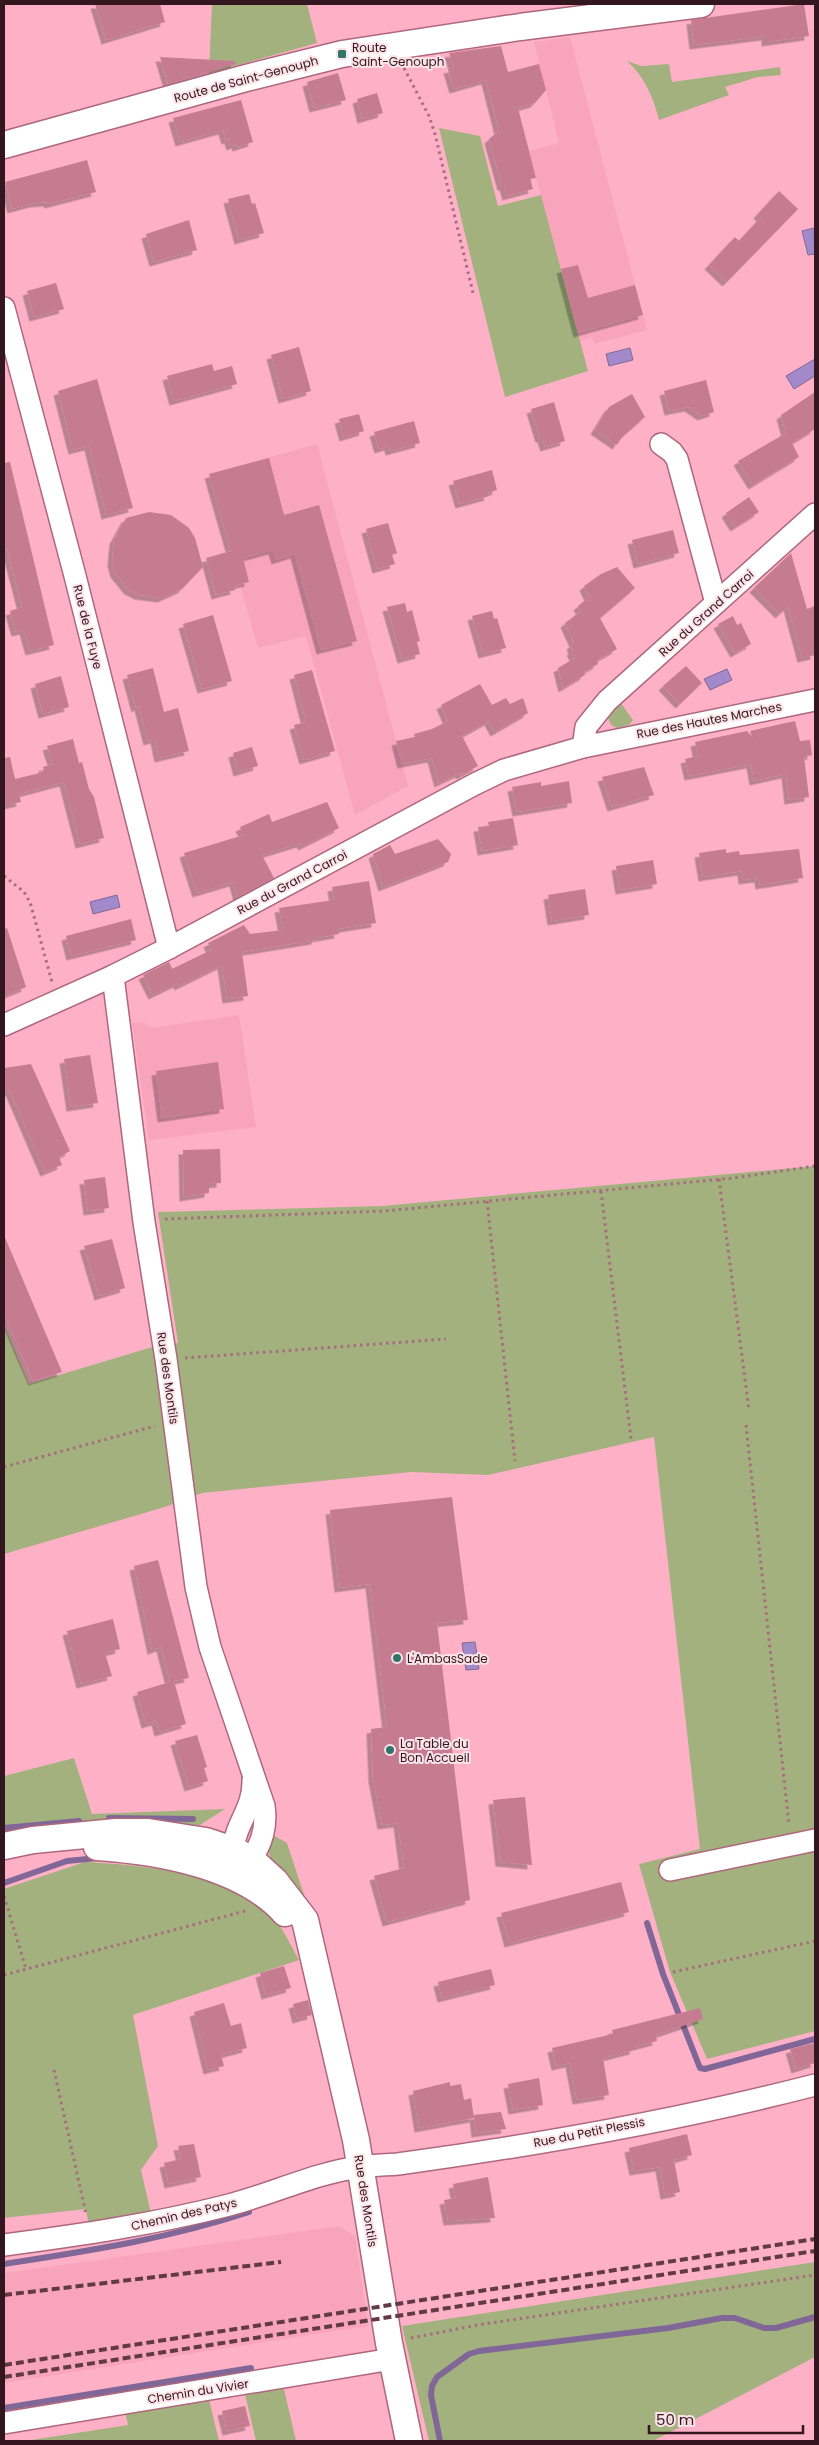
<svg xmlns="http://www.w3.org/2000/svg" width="819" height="2445" font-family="Poppins,sans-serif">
<defs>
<filter id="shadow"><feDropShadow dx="-4.5" dy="4.5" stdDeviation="0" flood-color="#0004"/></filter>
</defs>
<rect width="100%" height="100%" fill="#feb1c6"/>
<g fill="#f9a4bd">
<polygon points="570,37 647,330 594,344 592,337 580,341 529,151 559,143 534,42"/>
<polygon points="317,444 408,786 355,815 306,636 258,648 209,474"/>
<polygon points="239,1015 256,1127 149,1140 132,1023 143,1022 152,1028"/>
<polygon points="339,2226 355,2236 368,2326 4,2383 4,2273"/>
</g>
<g fill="#a3b17f">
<polygon points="212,4 307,4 317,43 209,73"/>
<path d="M627 61 641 66 669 64 672 82 780 67 781 75 758 77 725 87 729 95 659 120C653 97 645 77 627 61Z"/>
<polygon points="439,128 480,136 498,206 541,195 588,371 505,397"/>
<polygon points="620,702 633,720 629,725 617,728 611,725 607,716"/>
<polygon points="815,1166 815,2031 707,2059 670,1972 639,1864 700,1849 654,1437 488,1475 411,1472 202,1493 165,1507 4,1554 4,1325 29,1384 149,1348 178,1343 158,1212 382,1206"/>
<polygon points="74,1758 92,1814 225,1809 200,1825 96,1822 4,1834 4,1776"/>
<polygon points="271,1834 287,1843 310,1913 274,1867 268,1850"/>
<path d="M85 1862C144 1865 229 1873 273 1918 284 1929 291 1946 299 1960L133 2015 158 2146 141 2170 153 2222 90 2234 86 2209 4 2218V1889Z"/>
<polygon points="815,2262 815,2357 653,2441 429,2441 402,2326"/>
<polygon points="284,2389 296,2441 256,2441 245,2394"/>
<polygon points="209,2399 219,2441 25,2441 128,2425 125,2412"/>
</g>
<g fill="#a28aca" stroke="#816797">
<polygon points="814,228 815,254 808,255 802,231"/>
<polygon points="630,348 633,360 609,366 606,354"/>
<polygon points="815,359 815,376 794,389 786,376"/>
<polygon points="727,669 732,680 710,690 704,679"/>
<polygon points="117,895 120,907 93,914 90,902"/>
<polygon points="475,1642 479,1669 466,1670 462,1643"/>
</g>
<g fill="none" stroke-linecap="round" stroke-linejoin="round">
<g stroke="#816797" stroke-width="6">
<polyline points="109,1818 193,1819"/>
<polyline points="4,1828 79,1821"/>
<polyline points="4,1883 67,1861 98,1858"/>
<polyline points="647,1923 663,1974 700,2068 705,2069 815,2039"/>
<path d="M4 2264C87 2251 168 2239 249 2212"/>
<polyline points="4,2408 251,2368"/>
<polyline points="440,2441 431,2395 432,2386 437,2377 469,2354 479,2351 668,2328 722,2318 735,2318 764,2328 776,2328 815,2317"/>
</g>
</g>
<g fill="#c57b91" filter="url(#shadow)">
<polygon points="95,4 160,4 165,22 106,40"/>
<polygon points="804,4 809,36 766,42 766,36 694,45 691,20"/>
<polygon points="501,46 508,72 539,64 546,90 535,103 518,108 536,178 530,179 533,189 507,196 504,186 502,186 489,139 499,131 486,80 454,89 448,69 454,68 449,53"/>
<polygon points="160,57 235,61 236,64 168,84"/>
<polygon points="338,73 346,100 314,108 307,82"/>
<polygon points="377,93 383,113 362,119 357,99"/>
<polygon points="241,100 253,142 237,147 236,144 231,146 229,139 226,140 223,130 180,142 173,118"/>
<polygon points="87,160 96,192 49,204 48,202 34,203 12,209 5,182"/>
<polygon points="779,191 798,209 727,282 709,265 735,237 739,241 761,217 758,214"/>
<polygon points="249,194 252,204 255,203 264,233 239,240 228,199"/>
<polygon points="189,220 197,250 154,262 146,234"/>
<polygon points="578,265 588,298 635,285 643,315 578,333 561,269"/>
<polygon points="56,283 64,309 34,317 27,291"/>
<polygon points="299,347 311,391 283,399 271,355"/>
<polygon points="212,364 214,371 232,366 237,384 174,401 167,376"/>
<polygon points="97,379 133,508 106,515 89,446 73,450 58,391"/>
<polygon points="706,380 714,412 702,416 689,407 669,411 664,391"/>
<polygon points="815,392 815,429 792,443 799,457 753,485 738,461 786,433 781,415"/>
<polygon points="632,394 645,417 622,437 617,445 595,430 609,407"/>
<polygon points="554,402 565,441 545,447 542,438 540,438 531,409"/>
<polygon points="359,414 364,431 344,437 339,419"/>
<polygon points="414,421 420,443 390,451 389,446 379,449 374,432"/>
<polygon points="269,458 284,515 319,505 357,641 321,650 295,554 276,560 273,550 243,558 249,582 234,586 235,590 216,595 206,558 231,551 209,474"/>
<polygon points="10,462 54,645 30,651 24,630 16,632 10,611 22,607 7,549 4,550 4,463"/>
<polygon points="492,470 497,490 488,493 489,496 460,504 453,481"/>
<polygon points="749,497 759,512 735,527 726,513"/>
<polygon points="149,512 171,515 189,528 195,538 203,567 182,589 162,598 139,595 129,590 115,573 112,562 114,540 126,518"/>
<polygon points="388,523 397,553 392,555 395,564 377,569 366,529"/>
<polygon points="673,530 679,553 638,564 632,540"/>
<polygon points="791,553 807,609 815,606 815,655 802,658 788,606 780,614 754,588"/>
<polygon points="617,567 635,588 600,618 617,649 597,660 598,664 584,672 585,675 563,688 558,668 575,658 571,651 573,650 571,645 574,643 565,623 581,611 578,606 589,597 584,586 601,574"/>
<polygon points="405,603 407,612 412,610 420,641 417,642 420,654 402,659 387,607"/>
<polygon points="492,611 494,619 497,618 506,648 483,654 472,616"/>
<polygon points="213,615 232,681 202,689 183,624"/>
<polygon points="733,616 737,625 741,623 751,644 735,653 718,624"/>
<polygon points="686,666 702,683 680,704 663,686"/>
<polygon points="153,668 164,712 178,708 189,751 159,758 155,739 148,741 139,706 136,708 127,675"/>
<polygon points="312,670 335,751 304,760 294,725 306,722 294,675"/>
<polygon points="61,676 69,707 43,714 35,684"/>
<polygon points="480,684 492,705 506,698 510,704 523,698 528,713 495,732 489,721 462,736 478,766 461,775 460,773 439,783 432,758 402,764 396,741 415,737 414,734 432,729 448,721 441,705"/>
<polygon points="795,721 800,741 810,740 812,755 804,757 809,797 789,800 786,774 754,781 751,764 689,776 685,759 698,756 695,742 747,731 753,738 750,731"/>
<polygon points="73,739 79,763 82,762 89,789 94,797 104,838 80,844 64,782 19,794 21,802 4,806 4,758 10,757 15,779 44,772 43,767 53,764 47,746"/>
<polygon points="252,747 258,766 238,772 233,753"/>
<polygon points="644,767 654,795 612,807 602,777"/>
<polygon points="569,781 572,803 517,812 512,787 541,782 541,786"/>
<polygon points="327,802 339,828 303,846 301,843 262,855 274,878 238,897 234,882 197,893 184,853 244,835 240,827 269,814 272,822"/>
<polygon points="513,818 518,845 482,851 478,827 489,826 488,822"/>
<polygon points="438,839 451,854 448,862 383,887 373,854 390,845 395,854"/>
<polygon points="726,849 726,853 739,851 740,855 799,849 803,878 760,885 759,878 743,880 742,871 703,877 699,853"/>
<polygon points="653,860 657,884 620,890 616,866"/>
<polygon points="369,881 376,923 338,929 339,934 316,938 316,940 242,952 248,996 227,999 222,965 179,986 178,983 153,995 143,975 169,962 174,972 172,969 211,950 208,943 244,925 250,934 283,930 279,908 334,900 332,887"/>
<polygon points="585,889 589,915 552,921 548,895"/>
<polygon points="131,919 136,940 71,956 66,936"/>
<polygon points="7,928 26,987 4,996 4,929"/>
<polygon points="90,1055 98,1103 71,1107 64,1059"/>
<polygon points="218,1062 224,1109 162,1118 156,1071"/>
<polygon points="31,1064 70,1151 59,1157 62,1165 45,1172 10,1091 4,1094 4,1068"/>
<polygon points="220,1149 221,1183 209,1184 209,1193 184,1197 183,1150"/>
<polygon points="105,1177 109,1208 88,1211 84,1180"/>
<polygon points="4,1235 37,1313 62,1372 33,1381 19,1349 4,1313"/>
<polygon points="112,1239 125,1288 99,1296 84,1246"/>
<polygon points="452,1497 468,1620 437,1623 470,1900 387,1922 374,1876 404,1868 398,1823 382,1825 373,1778 371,1729 387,1727 370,1584 339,1588 330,1510"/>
<polygon points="158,1560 189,1678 174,1681 186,1724 159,1732 156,1721 146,1724 137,1692 173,1681 170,1682 161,1647 152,1650 134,1566"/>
<polygon points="113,1619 120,1649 105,1653 112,1676 81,1684 67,1631"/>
<polygon points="197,1735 207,1767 204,1768 208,1781 189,1787 175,1741"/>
<polygon points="525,1797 532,1865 500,1862 493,1800"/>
<polygon points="621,1882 629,1912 509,1943 501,1913"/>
<polygon points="284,1966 291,1988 266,1995 260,1973"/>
<polygon points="491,1969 495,1985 442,1998 438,1982"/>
<polygon points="308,2000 312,2015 297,2019 293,2004"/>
<polygon points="224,2003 231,2026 241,2023 247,2048 221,2055 224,2066 208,2070 194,2012"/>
<polygon points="700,2008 703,2019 656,2035 657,2041 634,2047 634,2050 603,2058 609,2095 577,2100 570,2063 556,2066 552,2048 613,2034 612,2030"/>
<polygon points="815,2043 815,2063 796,2069 790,2049"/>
<polygon points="539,2078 543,2105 513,2110 508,2084"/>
<polygon points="450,2082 450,2086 461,2084 464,2100 471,2098 474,2118 419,2128 413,2091"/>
<polygon points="501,2112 506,2129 476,2133 474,2115"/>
<polygon points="687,2134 692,2155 674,2160 680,2192 665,2195 660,2167 634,2171 629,2148"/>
<polygon points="194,2144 201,2177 169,2184 164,2163 181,2159 178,2146"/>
<polygon points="488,2177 495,2218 448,2221 444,2200 456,2198 453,2184"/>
<polygon points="245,2406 250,2426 227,2431 222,2411"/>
</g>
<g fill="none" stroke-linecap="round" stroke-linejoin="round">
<defs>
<g id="minor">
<polyline points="4,308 74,572 169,948"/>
<polyline points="661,444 672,452 677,459 716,603"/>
<polyline points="583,747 586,727 607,701 815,514"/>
<path d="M113 976 144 1222 166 1359 196 1587 210 1647 264 1806C267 1825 262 1844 251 1859"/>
<polyline points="4,1025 113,976 169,948 475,784 504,770 583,747 815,700"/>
<path d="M235 1865C227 1828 254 1815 253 1780"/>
<polyline points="670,1870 815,1840"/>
<path d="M4 2245C80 2235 155 2224 229 2205 272 2194 317 2172 361 2167 373 2165 386 2165 398 2164 538 2145 679 2120 815 2085"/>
<polyline points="4,2423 392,2359"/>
</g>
<g id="tertiary">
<polyline points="4,145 246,78 342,54 520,27 701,4"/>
<polyline points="4,1846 33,1840 116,1832 148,1832 206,1841 233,1850 251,1859 275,1881 305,1920 356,2140 389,2343 409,2441"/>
<path d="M97 1847C158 1851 242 1865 285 1913"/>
</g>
</defs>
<use href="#minor" stroke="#ae677c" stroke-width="24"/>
<use href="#tertiary" stroke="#ae677c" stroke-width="29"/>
<g stroke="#a56d7d" stroke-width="3" stroke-dasharray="2.5 4" stroke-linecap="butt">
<polyline points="404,68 429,116 435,134 473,293"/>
<polyline points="4,876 24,892 30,902 52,982"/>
<polyline points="719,1179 749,1410"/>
<polyline points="601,1191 631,1439"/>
<polyline points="487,1201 515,1461"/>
<polyline points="165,1219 384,1211 734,1178 815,1166"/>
<polyline points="185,1358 446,1339"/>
<polyline points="746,1425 789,1825"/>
<polyline points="4,1467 155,1426"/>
<polyline points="4,1896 26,1969"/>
<polyline points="673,1972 815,1941"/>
<polyline points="4,1975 245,1911"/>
<polyline points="54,2070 86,2214"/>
<polyline points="411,2338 477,2325 815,2275"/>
</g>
<use href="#minor" stroke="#fff" stroke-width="21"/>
<use href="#tertiary" stroke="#fff" stroke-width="26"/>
<g stroke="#623a46" stroke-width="4" stroke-dasharray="8 4" stroke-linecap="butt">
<polyline points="4,2295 281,2262"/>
<polyline points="4,2365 815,2239"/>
<polyline points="4,2377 815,2251"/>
</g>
</g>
<g fill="#2f7569" stroke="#fce3ea" stroke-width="2">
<rect x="337" y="49" width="10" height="10" rx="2.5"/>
<circle cx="397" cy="1658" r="5"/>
<circle cx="390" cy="1750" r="5"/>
</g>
<g text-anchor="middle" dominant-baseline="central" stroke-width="4" stroke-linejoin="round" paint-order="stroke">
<g font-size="12" fill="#33161f" stroke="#fce3ea" text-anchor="start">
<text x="352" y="47">Route<tspan x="352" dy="14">Saint-Genouph</tspan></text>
<text x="407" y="1658">L'AmbasSade</text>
<text x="400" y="1743">La Table du<tspan x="400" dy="14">Bon Accueil</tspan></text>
</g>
<g font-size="12" fill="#33161f" stroke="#fce3ea">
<text transform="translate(246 79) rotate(-15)">Route de Saint-Genouph</text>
<text transform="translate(706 613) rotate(-42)">Rue du Grand Carroi</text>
<text transform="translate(88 627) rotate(76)">Rue de la Fuye</text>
<text transform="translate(709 720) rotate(-11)">Rue des Hautes Marches</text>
<text transform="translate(292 882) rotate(-28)">Rue du Grand Carroi</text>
<text transform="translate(168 1378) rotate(82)">Rue des Montils</text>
<text transform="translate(589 2132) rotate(-11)">Rue du Petit Plessis</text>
<text transform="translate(366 2201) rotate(81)">Rue des Montils</text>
<text transform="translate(184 2214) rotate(-13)">Chemin des Patys</text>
<text transform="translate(198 2391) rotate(-9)">Chemin du Vivier</text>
</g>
</g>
<rect width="819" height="2445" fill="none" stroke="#33161f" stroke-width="10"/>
<path d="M649 2425v8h154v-8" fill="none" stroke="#33161f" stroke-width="2.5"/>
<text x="656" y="2425" font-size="15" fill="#33161f" stroke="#fce3ea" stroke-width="4" paint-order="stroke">50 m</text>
</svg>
